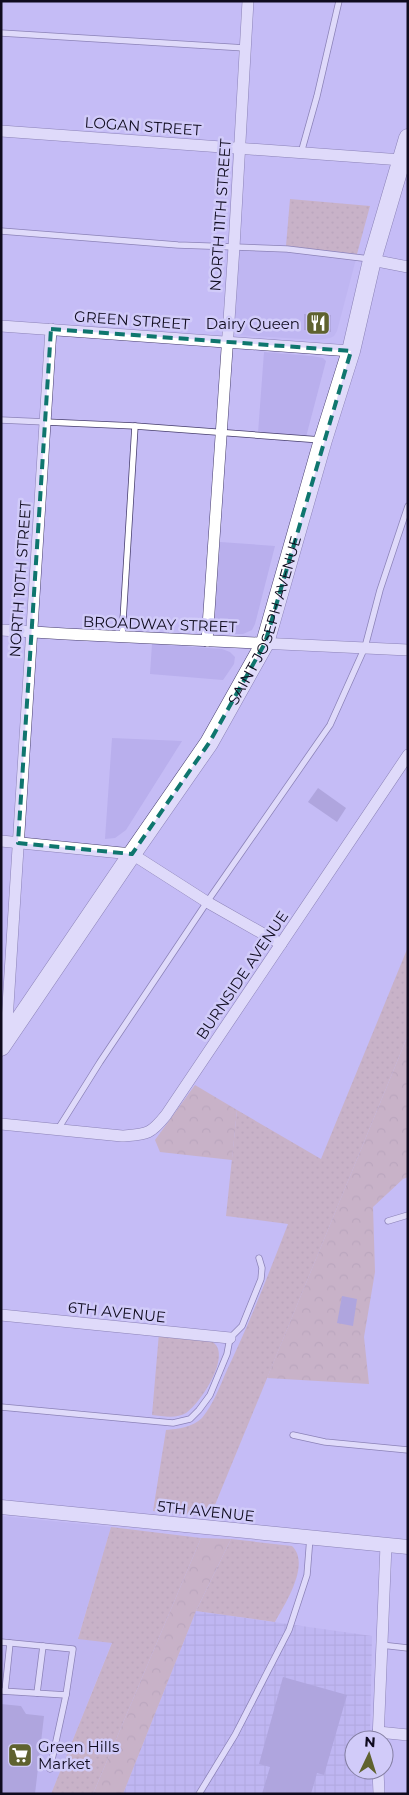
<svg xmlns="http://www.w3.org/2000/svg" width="409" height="1795" font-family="Montserrat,sans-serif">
<defs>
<pattern id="industrial-grid" width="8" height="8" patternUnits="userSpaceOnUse" patternTransform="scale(1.25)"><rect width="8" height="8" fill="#b9afed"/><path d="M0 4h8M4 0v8" fill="none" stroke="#9e95cb"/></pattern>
<pattern id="green-dots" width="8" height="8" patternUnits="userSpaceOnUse" patternTransform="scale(1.25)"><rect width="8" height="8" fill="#cda690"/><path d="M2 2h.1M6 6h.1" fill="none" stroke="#af8e7c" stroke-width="1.8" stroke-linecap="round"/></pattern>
<pattern id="forest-crowns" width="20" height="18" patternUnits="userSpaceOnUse" patternTransform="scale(1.25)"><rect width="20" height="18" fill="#cda690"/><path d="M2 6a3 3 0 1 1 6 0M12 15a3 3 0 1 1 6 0" fill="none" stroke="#af8e7c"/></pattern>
</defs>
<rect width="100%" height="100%" fill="#c5bcf5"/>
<g fill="#b9afed">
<polygon points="238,250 285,251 356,259 337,331 334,336 330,338 318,340 238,335 234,332"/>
<polygon points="264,352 312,356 323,358 326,361 306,437 258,433"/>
<polygon points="220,542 275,546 255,624 252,630 243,634 222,634 217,632 214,628"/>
<polygon points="152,644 222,649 230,652 235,657 234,664 223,680 150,674"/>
<polygon points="112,738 182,741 126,830 115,838 105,839"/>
<polygon points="1,1516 111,1527 78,1638 112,1642 51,1794 1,1794"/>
</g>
<polygon fill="url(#industrial-grid)" points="196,1611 372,1636 370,1740 354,1740 354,1770 371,1770 372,1794 123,1794"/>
<g fill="url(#green-dots)">
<polygon points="290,199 370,206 357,254 286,246"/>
<path d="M408 947V1035L210 1517 153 1511 166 1430C178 1429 193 1427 202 1418 213 1405 220 1386 227 1370 250 1322 269 1273 288 1224L226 1216 237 1110 321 1159Z"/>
<path d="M159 1333C171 1335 199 1336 209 1340 236 1350 201 1403 186 1413 176 1419 163 1416 152 1415Z"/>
<polygon points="111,1527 201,1538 93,1794 51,1794 112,1643 78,1639"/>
<path d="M231 1539 292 1546C311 1564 285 1604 275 1622L196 1611Z"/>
</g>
<g fill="url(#forest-crowns)">
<polygon points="408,1035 408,1177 403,1179 373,1207 375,1272 364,1337 369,1384 267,1378"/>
<polygon points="195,1085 237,1110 232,1160 160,1152 155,1140"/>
<polygon points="201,1538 231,1539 196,1611 123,1794 93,1794"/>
</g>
<g fill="#948bc1">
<polygon points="304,314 331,315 331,332 304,330"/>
<polygon points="318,788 346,808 337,822 308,802"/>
<polygon points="342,1296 357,1299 353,1326 337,1323"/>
<polygon points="283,1677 347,1695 324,1775 317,1773 311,1794 262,1794 270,1767 259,1764"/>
<polygon points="1,1704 21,1706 26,1714 44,1716 35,1794 1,1794"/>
</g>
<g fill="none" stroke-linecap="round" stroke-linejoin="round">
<defs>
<g id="service">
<polyline points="1,33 245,48"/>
<polyline points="301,153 317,96 339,1"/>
<polyline points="1,231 178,245 287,249 370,259"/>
<polyline points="1,420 135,426 321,440"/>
<polyline points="122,637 135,426"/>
<polyline points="58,1129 100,1062 207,902 330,725 365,647 380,590 408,506"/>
<polyline points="388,1221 408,1215"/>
<polyline points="1,1407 173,1423 190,1419 199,1410 210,1395 227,1354 230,1338 242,1326 261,1279 262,1268 259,1258"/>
<polyline points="293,1435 325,1442 408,1450"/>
<polyline points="1,1642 73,1649 66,1695 1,1691"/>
<polyline points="381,1645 408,1648"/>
<polyline points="5,1691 10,1643"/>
<polyline points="37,1693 43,1646"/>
<polyline points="50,1769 66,1695"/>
<polyline points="199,1794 235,1735 289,1630 307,1575 310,1537"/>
</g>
<g id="minor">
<polyline points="1,131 402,160"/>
<polyline points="372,260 408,267"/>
<polyline points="1,326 351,351"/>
<polyline points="1,630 66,634 408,650"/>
<polyline points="207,641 234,247 248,1"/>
<polyline points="1,841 132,854 207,902 281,944"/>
<polyline points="6,1037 51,329"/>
<path d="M1 1124 122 1136C147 1134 150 1135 166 1115L408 755"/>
<polyline points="1,1315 230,1338"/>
<polyline points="378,1732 408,1735"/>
<polyline points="378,1740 386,1545"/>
<polyline points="378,1770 379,1794"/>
</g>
<polyline id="tertiary" points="1,1507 408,1547"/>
<g id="primary">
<path id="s1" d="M1 1047 132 854 209 743 265 643 323 440 351 351 372 260 408 138"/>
</g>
</defs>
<use href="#service" stroke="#463d6c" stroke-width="7"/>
<use href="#minor" stroke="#463d6c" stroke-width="12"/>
<use href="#tertiary" stroke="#463d6c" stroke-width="15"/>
<use href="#primary" stroke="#463d6c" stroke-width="19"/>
<use href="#service" stroke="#fff" stroke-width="5.5"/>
<use href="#minor" stroke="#fff" stroke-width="11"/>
<use href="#tertiary" stroke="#fff" stroke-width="14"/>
<use href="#primary" stroke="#fff" stroke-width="18"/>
</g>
<path d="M0 0H409V1795H0ZM51 329 351 351 265 643 209 743 132 854 18 843Z" fill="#c5bcf5" fill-opacity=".55" fill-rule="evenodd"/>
<path fill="none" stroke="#0f766e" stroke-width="4" stroke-dasharray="10 6" stroke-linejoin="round" d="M51 329 351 351 265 643 209 743 132 854 18 843Z"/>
<defs>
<symbol id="restaurant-square" viewBox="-11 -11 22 22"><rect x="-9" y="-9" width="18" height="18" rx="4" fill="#5f622f" stroke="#d1cbf9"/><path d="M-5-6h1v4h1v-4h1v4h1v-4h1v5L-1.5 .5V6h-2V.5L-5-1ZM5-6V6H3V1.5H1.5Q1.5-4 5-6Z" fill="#fff"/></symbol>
<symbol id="supermarket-square" viewBox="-11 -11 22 22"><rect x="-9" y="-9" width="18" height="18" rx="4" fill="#5f622f" stroke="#d1cbf9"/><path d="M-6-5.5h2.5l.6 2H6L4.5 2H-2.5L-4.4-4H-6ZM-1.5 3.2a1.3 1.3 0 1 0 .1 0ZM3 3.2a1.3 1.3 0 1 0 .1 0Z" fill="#fff"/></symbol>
</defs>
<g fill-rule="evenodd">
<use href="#restaurant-square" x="304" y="309" width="28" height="28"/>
<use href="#supermarket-square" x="6" y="1741" width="28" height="28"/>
</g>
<g text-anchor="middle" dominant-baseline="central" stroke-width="5" stroke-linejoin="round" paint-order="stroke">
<g font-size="15" fill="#0f0b1e" stroke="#d1cbf9">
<text transform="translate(143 126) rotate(4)">LOGAN STREET</text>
<text transform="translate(220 215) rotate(-86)">NORTH 11TH STREET</text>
<text transform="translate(132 320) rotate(4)">GREEN STREET</text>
<text transform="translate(20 579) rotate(-86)">NORTH 10TH STREET</text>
<text stroke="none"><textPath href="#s1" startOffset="504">SAINT JOSEPH AVENUE</textPath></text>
<text transform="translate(160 624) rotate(2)">BROADWAY STREET</text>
<text transform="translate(242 975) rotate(-56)">BURNSIDE AVENUE</text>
<text transform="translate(117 1312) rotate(6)">6TH AVENUE</text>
<text transform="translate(206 1511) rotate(6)">5TH AVENUE</text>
</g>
<g font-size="15" fill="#0f0b1e" stroke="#d1cbf9" text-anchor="end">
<text x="300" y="323">Dairy Queen</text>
<text x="38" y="1746" text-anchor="start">Green Hills<tspan x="38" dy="17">Market</tspan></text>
</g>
</g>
<rect width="409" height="1795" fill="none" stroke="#0f0b1e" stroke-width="5"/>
<g transform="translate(369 1755) rotate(4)"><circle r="24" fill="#d1cbf9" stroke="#837ea1"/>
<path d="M0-4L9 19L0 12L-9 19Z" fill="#5f622f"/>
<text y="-8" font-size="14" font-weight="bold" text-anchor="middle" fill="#0f0b1e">N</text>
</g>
</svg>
